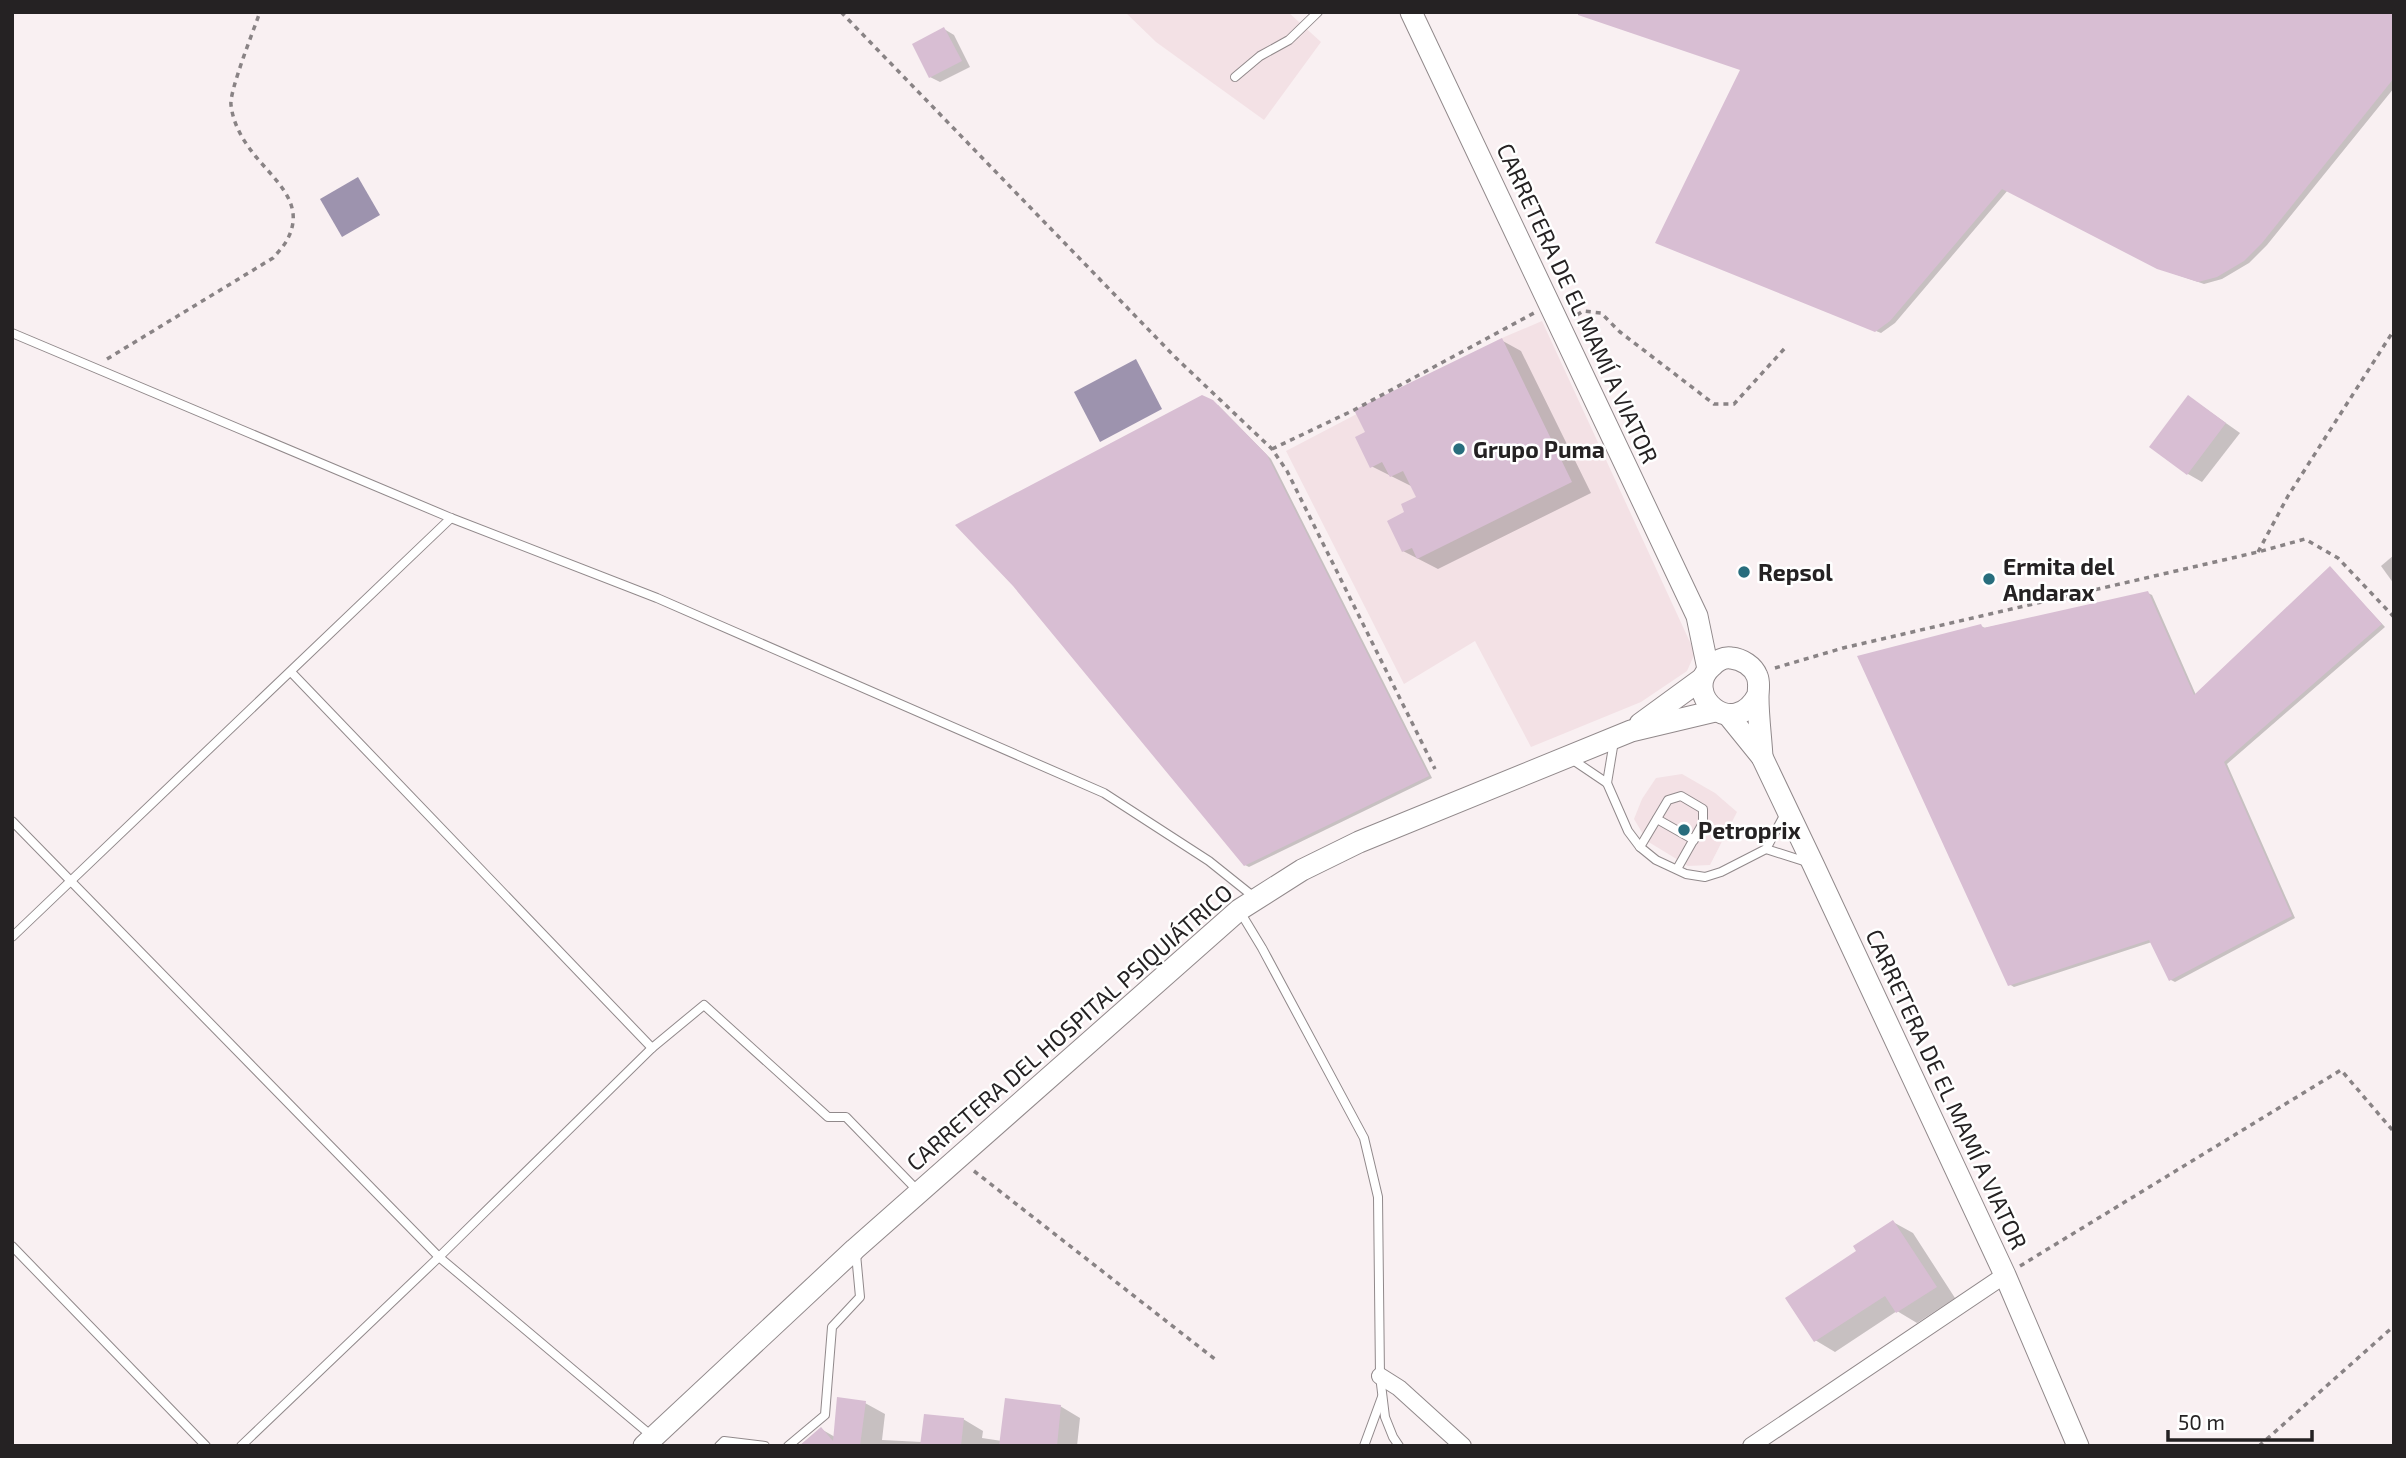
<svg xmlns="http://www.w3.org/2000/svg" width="2406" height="1458" font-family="'Exo 2',sans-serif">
<rect width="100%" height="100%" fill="#f9f0f2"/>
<g fill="#f3e1e5">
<polygon points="1125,12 1288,12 1321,42 1264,120 1156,42"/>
<polygon points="1542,321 1695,653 1687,671 1641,702 1531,747 1475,641 1404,684 1286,451 1502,338"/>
<polygon points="1682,774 1715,793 1737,812 1710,865 1688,866 1647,841 1634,819 1642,799 1656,778"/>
</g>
<g fill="#9d93ae">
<polygon points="358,177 380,215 342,237 320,199"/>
<polygon points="1136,359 1162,409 1100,442 1074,392"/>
</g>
<g fill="#0003">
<polygon points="2394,12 2394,88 2267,245 2249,263 2222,279 2204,284 2163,270 2008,190 1895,323 1881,333 1662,245 1742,70"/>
<polygon points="944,29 954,35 970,67 940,82 930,77"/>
<polygon points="1501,340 1521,351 1591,493 1438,569 1403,551 1407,513 1418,498 1413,487 1371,466"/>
<polygon points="2189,397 2240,433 2202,482 2188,474"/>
<polygon points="1218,405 1271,459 1432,778 1249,867 1245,865"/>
<polygon points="2394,555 2394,584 2381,566"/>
<polygon points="2330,568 2385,627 2227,764 2295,918 2175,982 2171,980 2152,942 2014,987 2009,984 1981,626 1985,628 2148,593 2152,595 2196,695"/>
<polygon points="1893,1222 1913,1233 1955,1298 1917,1323 1897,1311 1835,1352 1815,1340 1858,1252"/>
<polygon points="865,1403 885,1414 882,1440 922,1442 963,1419 983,1431 982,1438 1002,1441 1060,1406 1080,1418 1077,1446 802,1446 821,1429 835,1437"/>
</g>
<g fill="#d8bed3">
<polygon points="1578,12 2394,12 2394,78 2262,243 2244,261 2217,277 2198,282 2157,269 2002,189 1890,321 1875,332 1655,243 1740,70 1578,15"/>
<polygon points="944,27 962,61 929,78 912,44"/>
<polygon points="1502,338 1572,482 1417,559 1412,548 1402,552 1387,521 1404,512 1401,504 1416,497 1403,471 1390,477 1382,462 1370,468 1355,437 1365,432 1354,410"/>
<polygon points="1202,395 1213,400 1267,455 1429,776 1244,866 1013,586 955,525"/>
<polygon points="2188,395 2226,423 2187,475 2149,447"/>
<polygon points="2330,566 2382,624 2224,762 2292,916 2169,981 2149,940 2008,986 1857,656 1981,624 1983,628 2148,591 2194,695"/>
<polygon points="1893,1220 1937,1287 1896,1313 1885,1296 1814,1342 1785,1298 1856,1251 1853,1246"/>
<polygon points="837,1397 866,1401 860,1446 799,1446 821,1427 833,1441"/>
<polygon points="1005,1398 1061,1405 1057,1446 999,1446"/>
<polygon points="924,1414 964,1418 961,1446 920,1446"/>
</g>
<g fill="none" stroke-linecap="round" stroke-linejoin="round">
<defs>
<g id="service">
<polyline points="1235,77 1260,56 1289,40 1318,12"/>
<polyline points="12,333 451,518 657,598 1104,793 1209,861 1254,897"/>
<polyline points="291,672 652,1048"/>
<polyline points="1570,758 1607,783 1628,831 1640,847 1656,860 1686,874 1705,877 1721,872 1766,849 1786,812"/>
<polyline points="1607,783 1614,741"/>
<polyline points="1657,819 1694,840"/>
<polyline points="12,821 439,1257 653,1437"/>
<polyline points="1640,847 1668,800 1681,796 1703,809 1703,823 1677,869"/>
<polyline points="1766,849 1810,863"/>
<polyline points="1239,910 1262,948 1364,1138 1378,1197 1380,1376 1385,1417 1393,1437 1399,1446"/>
<polyline points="12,937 451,518"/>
<polyline points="12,1246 206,1446"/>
<polyline points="241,1446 439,1257 652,1048 704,1005 828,1117 846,1117 917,1190"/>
<polyline points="719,1446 724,1441 765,1446"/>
<polyline points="788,1446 825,1415 832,1327 860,1297 856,1254"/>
<polyline points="1364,1446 1382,1397"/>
</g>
<g id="minor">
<polyline points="1380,1376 1399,1388 1463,1446"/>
<polyline points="1751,1446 2005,1275"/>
</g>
<g id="tertiary">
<polyline points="1411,12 1697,616 1708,669"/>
<path d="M1758 695C1733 742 1680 693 1712 666 1717 661 1724 657 1731 658 1742 659 1753 666 1757 676 1760 683 1758 690 1758 697 1758 717 1761 738 1762 757"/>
<polyline points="1728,715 1762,757 1813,864 2005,1275 2078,1446"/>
<polyline points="1640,724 1703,678"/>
<polyline points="644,1446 855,1249 1239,910 1302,870 1359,842 1631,731 1715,711"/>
</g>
</defs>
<use href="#service" stroke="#91898b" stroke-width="10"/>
<use href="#minor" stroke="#91898b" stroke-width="18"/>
<use href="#tertiary" stroke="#91898b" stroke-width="23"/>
<g stroke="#898385" stroke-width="3.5" stroke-dasharray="5 5" stroke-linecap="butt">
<polyline points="841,12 1175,357 1272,449 1287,471 1435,769"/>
<polyline points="1577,315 1583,311 1601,313 1620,332 1714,404 1734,404 1785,348"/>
<path d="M107 359 273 258C279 251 286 244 289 236 305 201 272 178 253 153 242 139 233 123 231 105 229 92 254 29 260 12"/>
<polyline points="1272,449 1354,410 1534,313"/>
<polyline points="2258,552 2288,496 2394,330"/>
<polyline points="1775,668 1843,648 2258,552 2305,539 2338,558 2394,617"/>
<polyline points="974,1171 1216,1360"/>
<polyline points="2020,1266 2341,1070 2394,1132"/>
<polyline points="2259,1446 2394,1326"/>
</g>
<use href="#service" stroke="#fff" stroke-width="8"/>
<use href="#minor" stroke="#fff" stroke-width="16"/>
<use href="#tertiary" stroke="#fff" stroke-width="21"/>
</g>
<g fill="#286d7d" stroke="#fff" stroke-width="2.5">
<circle cx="1459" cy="449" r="7"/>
<circle cx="1744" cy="572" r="7"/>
<circle cx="1989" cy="579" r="7"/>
<circle cx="1684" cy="830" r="7"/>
</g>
<g text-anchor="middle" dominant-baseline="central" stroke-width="5" stroke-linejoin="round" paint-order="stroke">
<g font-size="23" fill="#252223" stroke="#fff">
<text transform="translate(1578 303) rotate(65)">CARRETERA DE EL MAMÍ A VIATOR</text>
<text transform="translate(1069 1027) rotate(-41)">CARRETERA DEL HOSPITAL PSIQUIÁTRICO</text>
<text transform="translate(1947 1089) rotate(65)">CARRETERA DE EL MAMÍ A VIATOR</text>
</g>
<g font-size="23" font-weight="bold" fill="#252223" stroke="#fff" text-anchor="start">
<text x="1473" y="449">Grupo Puma</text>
<text x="2003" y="566">Ermita del<tspan x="2003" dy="26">Andarax</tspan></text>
<text x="1758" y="572">Repsol</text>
<text x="1698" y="830">Petroprix</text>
</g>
</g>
<rect width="2406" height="1458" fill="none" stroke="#252223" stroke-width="28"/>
<path d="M2168 1430v10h144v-10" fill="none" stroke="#252223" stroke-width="3.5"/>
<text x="2178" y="1430" font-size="21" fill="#252223" stroke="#ffffff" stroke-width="5" paint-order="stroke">50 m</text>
</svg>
